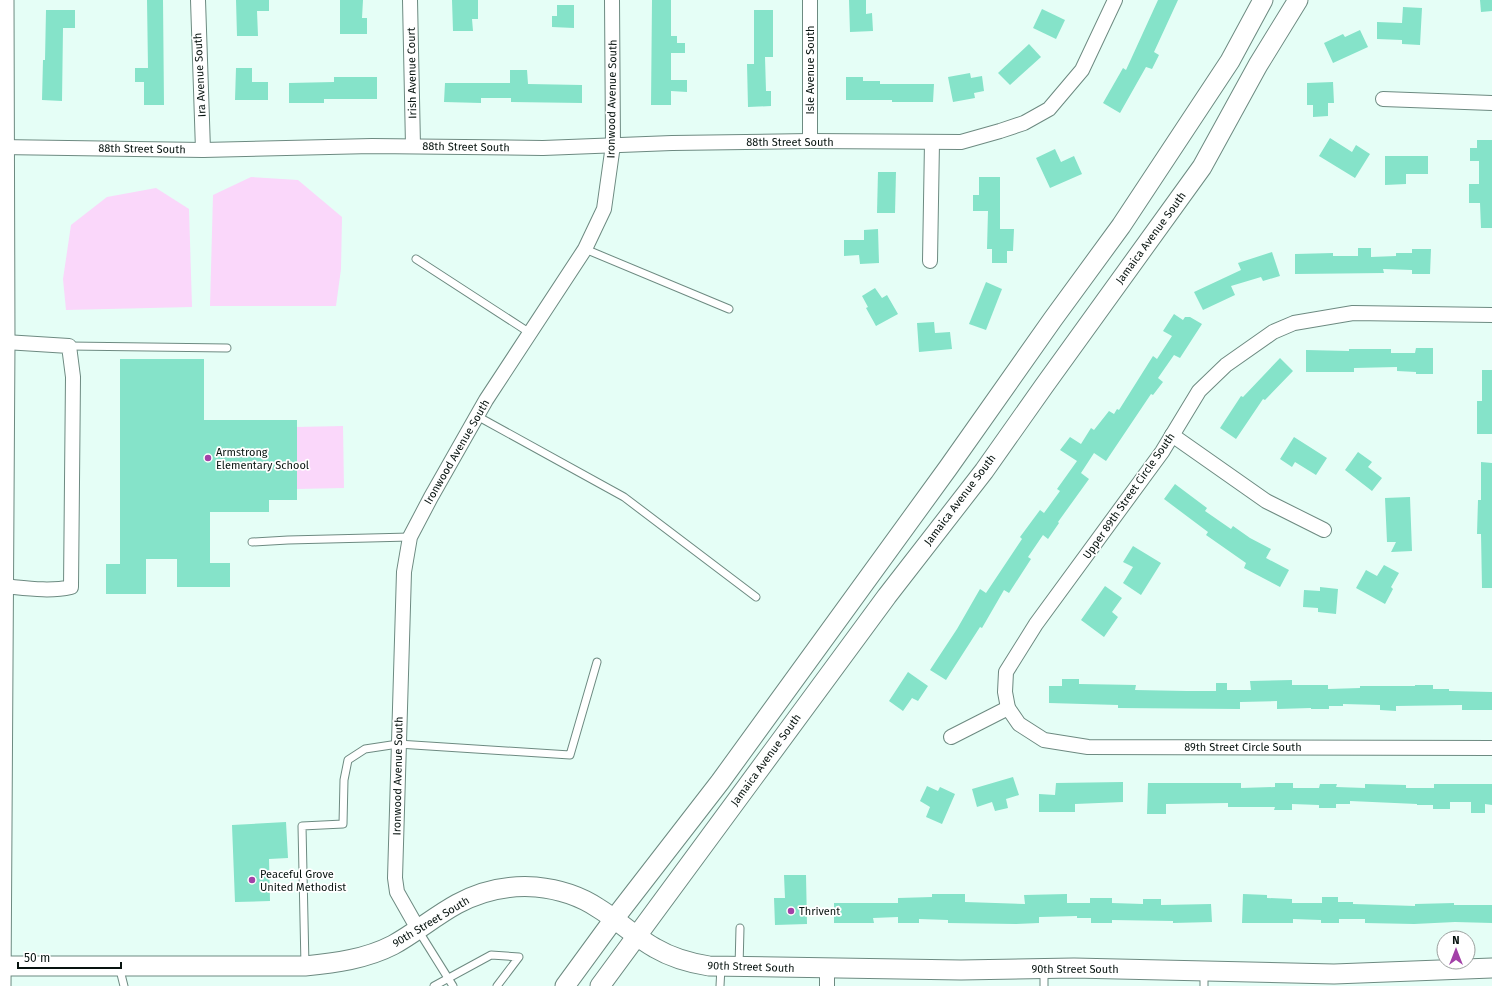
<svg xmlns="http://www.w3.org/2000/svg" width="1492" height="986" font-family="'Fira Sans',sans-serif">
<rect width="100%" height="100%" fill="#e5fef6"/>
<g fill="#fad7fa">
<polygon points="251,177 298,180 342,217 341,269 336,306 210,306 213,195"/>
<polygon points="156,188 189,209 192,307 66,310 63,279 71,225 107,197"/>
<polygon points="343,426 344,488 297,489 296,427"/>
</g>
<g fill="#85e3c9">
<polygon points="147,0 163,0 164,105 144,105 144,82 135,82 135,68 148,68"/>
<polygon points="236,0 269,0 269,11 257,11 258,36 237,36"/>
<polygon points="340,0 363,0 362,18 367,18 367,34 340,34"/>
<polygon points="452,0 478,0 478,19 472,19 473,31 453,31"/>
<polygon points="652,0 671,0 671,36 677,36 677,43 685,43 685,53 671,53 671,80 687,80 687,92 671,91 671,105 651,105"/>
<polygon points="849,0 866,0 866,14 872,13 873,31 850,32"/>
<polygon points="1158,0 1178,0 1154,52 1159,55 1152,69 1146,67 1120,113 1103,103 1123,68 1126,70"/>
<polygon points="1480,0 1492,0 1492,11 1481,12"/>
<polygon points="557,5 574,5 574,28 552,27 552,16 557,16"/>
<polygon points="1403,7 1422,8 1420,45 1402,44 1402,40 1377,39 1377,22 1402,23"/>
<polygon points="1042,9 1065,20 1056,39 1033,28"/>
<polygon points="46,10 75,10 75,28 63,28 62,101 42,100 43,60 45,60"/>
<polygon points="754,10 773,10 773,57 765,57 766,91 771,91 771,106 748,107 747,64 754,64"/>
<polygon points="1360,30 1368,47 1333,63 1324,43 1343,34 1345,37"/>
<polygon points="1029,44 1041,57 1010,85 998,73"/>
<polygon points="236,68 252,68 252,82 268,82 268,100 235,100"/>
<polygon points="510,70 527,70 528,84 582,85 582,103 511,102 511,98 481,98 481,103 444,102 445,83 510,83"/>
<polygon points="970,73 971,78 982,76 984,91 974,93 975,98 953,102 948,77"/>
<polygon points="334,77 377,77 377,99 324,99 324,103 289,103 289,83 334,82"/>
<polygon points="846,77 863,77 863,81 880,81 880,84 934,84 933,102 892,102 892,100 846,100"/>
<polygon points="1333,82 1334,103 1328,103 1328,116 1313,117 1313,105 1307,105 1307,83"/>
<polygon points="1330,138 1352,152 1356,145 1370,154 1355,178 1319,156"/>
<polygon points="1477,140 1492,140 1492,228 1481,228 1480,203 1469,203 1469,184 1479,184 1479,161 1470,161 1470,148 1477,148"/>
<polygon points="1055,149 1061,162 1074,156 1082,174 1050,188 1036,158"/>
<polygon points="1385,156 1428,156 1428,174 1406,174 1406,184 1385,185"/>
<polygon points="878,172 896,172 895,213 877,213"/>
<polygon points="979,177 1000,177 1000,229 1014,229 1013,251 1007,251 1007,263 992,263 992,249 987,249 988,211 973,211 973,195 979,195"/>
<polygon points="878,229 879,263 860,264 859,255 844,256 844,240 864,240 864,230"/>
<polygon points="1358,248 1371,248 1371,257 1396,256 1396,253 1412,253 1412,249 1431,249 1430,274 1412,274 1412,270 1383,269 1384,273 1295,274 1295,254 1333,253 1333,256 1358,256"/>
<polygon points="1272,252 1280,276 1263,281 1261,277 1231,286 1235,295 1203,310 1194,292 1241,270 1238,263"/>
<polygon points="986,282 1002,289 986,330 969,324"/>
<polygon points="875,288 882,298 887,295 898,314 876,326 866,308 868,307 862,296"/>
<polygon points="1174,314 1183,320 1185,317 1190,317 1202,324 1180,358 1174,355 1158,378 1163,382 1153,395 1151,394 1106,461 1094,453 1081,473 1089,479 1058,522 1059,523 1048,539 1043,535 1028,557 1031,559 1009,593 1004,590 982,628 980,627 946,680 930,670 957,629 980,589 986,593 1022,539 1020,537 1040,510 1044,513 1060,491 1057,489 1077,461 1060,450 1070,437 1081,444 1091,428 1094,430 1109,411 1114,414 1117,409 1119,410 1153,356 1157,359 1172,336 1163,331"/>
<polygon points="934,322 935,333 950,332 952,349 919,352 917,323"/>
<polygon points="1416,348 1433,348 1433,374 1416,374 1416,372 1397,371 1397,367 1354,368 1354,372 1306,372 1306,350 1349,351 1349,349 1391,349 1391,353 1415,353"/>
<polygon points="1280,358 1293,371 1265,400 1263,399 1236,439 1220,428 1241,396 1243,397"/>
<polygon points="120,359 204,359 204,420 297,420 297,500 269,500 269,512 210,512 210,563 230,563 230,587 177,587 177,559 146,559 146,594 106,594 106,564 120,564"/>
<polygon points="1482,370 1492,370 1492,434 1477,434 1477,401 1482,401"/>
<polygon points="1294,437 1327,458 1316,475 1295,462 1292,467 1280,459"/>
<polygon points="1358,452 1372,462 1368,467 1382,478 1372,491 1345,470"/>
<polygon points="1481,462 1492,463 1492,588 1482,588 1481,534 1477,534 1478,500 1481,500"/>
<polygon points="1175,484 1207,508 1205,511 1231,529 1233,526 1250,538 1271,549 1266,558 1289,570 1280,587 1244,568 1246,563 1206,535 1208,532 1164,499"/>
<polygon points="1410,497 1412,551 1391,552 1396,542 1387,542 1385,498"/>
<polygon points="1133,546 1161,563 1141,595 1123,583 1133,567 1123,562"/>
<polygon points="1384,565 1399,573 1391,587 1393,589 1385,604 1356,588 1366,570 1377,576"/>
<polygon points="1105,586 1122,598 1112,612 1118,617 1104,637 1081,620"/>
<polygon points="1320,587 1338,589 1336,614 1318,612 1318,608 1303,607 1304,590 1320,591"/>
<polygon points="908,672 928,686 918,701 912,698 903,711 889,701"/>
<polygon points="1062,679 1079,679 1079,684 1136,685 1135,690 1187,691 1216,691 1216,683 1227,683 1227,690 1251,690 1250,681 1292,680 1292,685 1328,685 1328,689 1360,688 1360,686 1415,686 1415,685 1433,685 1433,689 1449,689 1449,691 1492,692 1492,710 1462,710 1462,705 1396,706 1396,711 1380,710 1380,705 1343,704 1343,706 1329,706 1329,709 1311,709 1311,708 1277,709 1277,701 1240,702 1240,709 1118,708 1118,705 1049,703 1049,686 1062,686"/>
<polygon points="1013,777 1019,795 1006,799 1008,808 995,811 992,802 977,807 972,789"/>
<polygon points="1123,782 1123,802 1075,804 1075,812 1039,812 1039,794 1055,795 1056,783"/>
<polygon points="1148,783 1241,783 1241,788 1275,787 1275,783 1293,783 1293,788 1319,788 1320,784 1337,784 1336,787 1365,788 1365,784 1406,785 1406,788 1434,788 1434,784 1492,784 1492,805 1485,804 1485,813 1471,813 1471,802 1450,802 1450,809 1433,809 1433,805 1417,805 1417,804 1350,801 1350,804 1336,804 1336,808 1319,808 1319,805 1292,804 1292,810 1274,810 1275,807 1228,807 1228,803 1166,804 1166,814 1147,814"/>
<polygon points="927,786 938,791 940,787 955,794 942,824 926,817 930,807 920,801"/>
<polygon points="286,822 288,858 269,859 270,901 235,902 232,825"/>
<polygon points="784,875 806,875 807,924 775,925 774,898 785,898"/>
<polygon points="932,894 965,894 965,902 1025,904 1024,895 1067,894 1067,903 1090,903 1090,898 1112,898 1112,903 1143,904 1143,899 1161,899 1161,905 1211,904 1212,922 1173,923 1173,921 1112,920 1112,923 1091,923 1091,918 1077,918 1077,916 1039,917 1039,923 1016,924 948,923 948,920 919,919 919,923 898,923 898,917 873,918 874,923 834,923 834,903 898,903 898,898 932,897"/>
<polygon points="1243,894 1267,895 1267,898 1292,899 1292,903 1322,903 1322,897 1338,897 1338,902 1353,902 1353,904 1415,906 1415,904 1454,903 1454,905 1492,905 1492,923 1455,922 1414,924 1365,923 1365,919 1339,919 1339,923 1321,923 1321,920 1293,919 1293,923 1242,923"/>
</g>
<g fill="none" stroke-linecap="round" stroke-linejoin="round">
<defs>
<g id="lane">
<polyline points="585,249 729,309"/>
<polyline points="416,259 530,333"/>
<polyline points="69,346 227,348"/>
<polyline points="477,416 624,497 756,597"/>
<polyline points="252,542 288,540 410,537"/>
<polyline points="418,930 453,986"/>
<polyline points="119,966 124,986"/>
<polyline points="305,966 302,826 343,824 344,780 348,760 365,749 398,744 570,755 597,662"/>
<polyline points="739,967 740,928"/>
<polyline points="1044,969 1044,986"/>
<polyline points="434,986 491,955 519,957 497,986"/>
<polyline points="720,986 721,967"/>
<polyline points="1204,986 1204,972"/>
</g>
<g id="street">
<polyline points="198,0 203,150"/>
<polyline points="410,0 413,146"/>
<polyline points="1383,99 1492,103"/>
<polyline points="810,141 810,0"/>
<polyline points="0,147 203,150 372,146 543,148 672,143 810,141 961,142 1000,131 1024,123 1049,109 1082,70 1115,0"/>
<polyline points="930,261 932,142"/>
<polyline points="1492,315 1353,313 1294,323 1273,332 1226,365 1199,391 1162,452 1036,624 1006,672 1005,692 1008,708 1019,724 1044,740 1088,747 1492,748"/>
<polyline points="1172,435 1266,501 1324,530"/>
<path d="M3 586C25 588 49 592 71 587L73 377 69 346 5 342"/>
<polyline points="951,737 1008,708"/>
<polyline points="418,929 397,892 395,878 404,572 410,537 431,497 486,400 585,249 604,209 613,145 612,0"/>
<polyline points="827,986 827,969"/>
</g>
<g id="secondary">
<path d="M0 966H305C335 963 366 959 393 945 415 933 435 916 457 904 481 891 509 885 536 887 557 889 580 896 598 908 618 920 635 937 655 948 672 958 690 963 709 966L961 970 1074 968 1334 974 1492 968"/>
<polyline points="1,986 5,342 4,0"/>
<polyline points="565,986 614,919 720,782 948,468 1053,319 1121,226 1230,61 1263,0"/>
<polyline points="600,986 887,596 984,471 1044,386 1202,167 1258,65 1298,0"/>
</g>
</defs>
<use href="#lane" stroke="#6d8a81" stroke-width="9"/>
<use href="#street" stroke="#6d8a81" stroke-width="16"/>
<use href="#secondary" stroke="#6d8a81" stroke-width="21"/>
<use href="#lane" stroke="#fff" stroke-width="7"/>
<use href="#street" stroke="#fff" stroke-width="14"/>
<use href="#secondary" stroke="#fff" stroke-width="19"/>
</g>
<g fill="#a341a8" stroke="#fff" stroke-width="1.5">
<circle cx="208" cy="458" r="4"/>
<circle cx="252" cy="880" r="4"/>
<circle cx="791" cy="911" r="4"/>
</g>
<g text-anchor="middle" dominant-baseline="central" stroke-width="3.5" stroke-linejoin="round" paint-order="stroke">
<g font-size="11" fill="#07130f" stroke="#fff">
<text transform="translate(810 70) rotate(-90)">Isle Avenue South</text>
<text transform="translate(412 73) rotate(-91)">Irish Avenue Court</text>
<text transform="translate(200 75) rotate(-93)">Ira Avenue South</text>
<text transform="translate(612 99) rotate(-89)">Ironwood Avenue South</text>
<text x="790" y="142">88th Street South</text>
<text transform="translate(466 147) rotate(1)">88th Street South</text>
<text transform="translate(142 149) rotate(1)">88th Street South</text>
<text transform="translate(1151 238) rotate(-54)">Jamaica Avenue South</text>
<text transform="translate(457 452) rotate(-60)">Ironwood Avenue South</text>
<text transform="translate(1129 496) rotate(-55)">Upper 89th Street Circle South</text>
<text transform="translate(960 500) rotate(-53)">Jamaica Avenue South</text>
<text x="1243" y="747">89th Street Circle South</text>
<text transform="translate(766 760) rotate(-54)">Jamaica Avenue South</text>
<text transform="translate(398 776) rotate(-89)">Ironwood Avenue South</text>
<text transform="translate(431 922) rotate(-31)">90th Street South</text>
<text transform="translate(751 967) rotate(2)">90th Street South</text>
<text x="1075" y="969">90th Street South</text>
</g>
<g font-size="11" fill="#07130f" stroke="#fff" text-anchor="start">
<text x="216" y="452">Armstrong<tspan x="216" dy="13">Elementary School</tspan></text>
<text x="260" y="874">Peaceful Grove<tspan x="260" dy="13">United Methodist</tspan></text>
<text x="799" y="911">Thrivent</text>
</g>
</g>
<g transform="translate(1456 950)"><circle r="19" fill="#ffffff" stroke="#9ca19f"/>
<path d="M0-3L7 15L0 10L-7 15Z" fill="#a341a8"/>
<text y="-6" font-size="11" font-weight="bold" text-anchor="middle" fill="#07130f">N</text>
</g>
<path d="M18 962v6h103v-6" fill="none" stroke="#07130f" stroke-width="2"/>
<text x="24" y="962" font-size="12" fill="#07130f" stroke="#ffffff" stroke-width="3" paint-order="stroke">50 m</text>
</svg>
